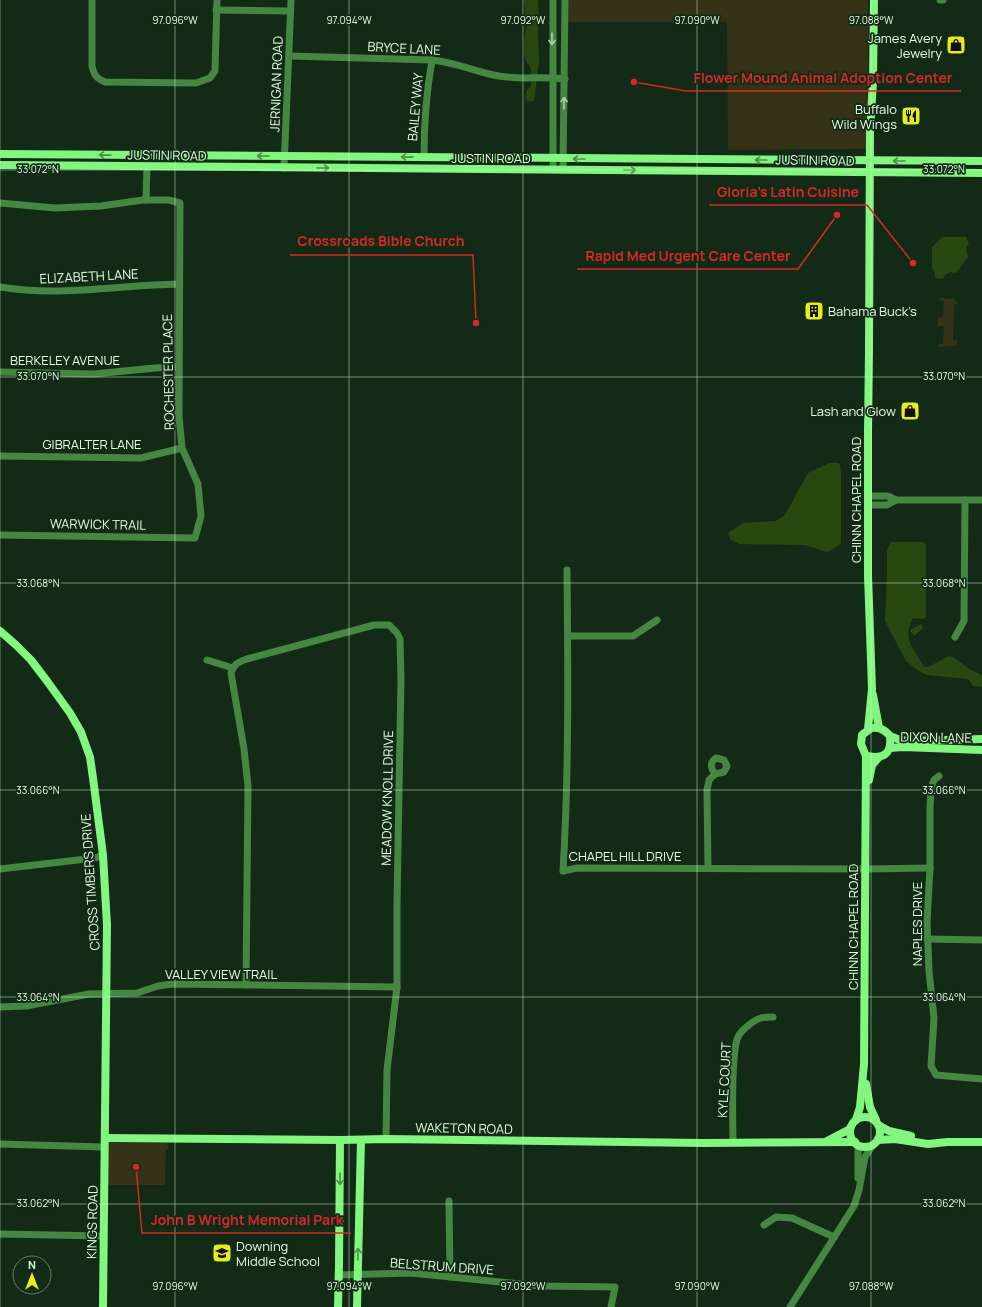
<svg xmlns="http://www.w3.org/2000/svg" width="982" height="1307" font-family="Manrope,sans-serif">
<rect width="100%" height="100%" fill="#132b16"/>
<g fill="#343217">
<polygon points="563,0 868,0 868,149 728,150 727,22 563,22"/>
<polygon points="939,298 955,299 958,304 954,304 953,340 958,340 957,344 955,346 939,347 939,344 943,344 944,326 938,326 938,318 943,317 944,301 939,300"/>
<polygon points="110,1143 167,1143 169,1149 166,1150 165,1185 107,1185 108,1146"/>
</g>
<g fill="#274810">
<path d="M524 0H538L539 17 538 28 539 62 534 101 528 102 525 96 527 90 531 86C531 81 532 74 531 70 530 66 526 62 525 58 523 53 525 30 527 26Z"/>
<polygon points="942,237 966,237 969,243 966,248 967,254 969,256 956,273 950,272 945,275 943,279 935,278 935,273 932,268 932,247"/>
<polygon points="829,463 838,463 840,465 841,473 841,543 835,548 827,552 805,545 739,544 730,539 728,533 743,523 776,521 785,515 808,473"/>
<path d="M892 542H923L926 545V617L923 619 913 618C902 640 913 647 923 665L925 667H928L949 656 953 657 971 670 982 675V687L973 686 969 680 967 679 927 675 919 671 906 661 885 621 887 571V551L889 545Z"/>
<polygon points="921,624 923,628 914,636 910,630"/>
</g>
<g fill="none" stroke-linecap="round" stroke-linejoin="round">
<g stroke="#448642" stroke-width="7">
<path d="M92 0V66C94 75 96 78 105 82L196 83 210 78 215 71 217 0"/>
<polyline points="553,0 553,170"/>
<polyline points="940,0 943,0"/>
<polyline points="216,10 290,11"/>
<path d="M289 56 432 60C455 62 476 72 499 76 521 80 543 76 565 79"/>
<path d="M424 157C424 123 426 94 432 60"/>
<polyline points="284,168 291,0"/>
<polyline points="563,170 565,0"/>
<polyline points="146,200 147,167"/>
<polyline points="0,203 55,208 101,206 143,200 169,200 180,203 179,416 182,448 198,484 201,516 195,538 0,535"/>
<path d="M0 287C61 297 118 285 179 284"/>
<polyline points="0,372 94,374 155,368 178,367"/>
<polyline points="0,456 141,458 182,448"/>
<polyline points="868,496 888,496 896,500"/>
<polyline points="868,505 887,505 896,500 982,500"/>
<path d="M567 570C568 671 569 771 563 871L577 868 866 869 930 868"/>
<polyline points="568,636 633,636 657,620"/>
<polyline points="955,637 964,621 965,500"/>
<polyline points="207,660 233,668"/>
<path d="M716 758 724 760 727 766 724 772 715 774C711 768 709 763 716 758Z"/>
<polyline points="939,776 934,780 931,788 930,810 930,868 927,922 929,971 934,1018 931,1066 936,1075 982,1079"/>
<polyline points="708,868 707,790 709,780 715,774"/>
<polyline points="0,869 95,858 103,855"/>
<polyline points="927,939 982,940"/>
<path d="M246 985 248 786 244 749 231 673C234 664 238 662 247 659L374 625H389L397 633 400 639 401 680 397 903V987L387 1070 386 1139"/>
<polyline points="0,1007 26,1006 89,994 137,993 158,986 172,984 397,987"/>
<path d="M733 1143C733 1123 730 1049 739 1035 743 1029 754 1020 761 1018 765 1017 769 1017 773 1017"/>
<polyline points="0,1144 104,1147"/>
<polyline points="858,1178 858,1145"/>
<polyline points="449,1201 450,1277"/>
<polyline points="764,1225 776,1217 792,1218 834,1237"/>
<polyline points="0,1234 103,1236"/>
<polyline points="339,1275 411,1273 541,1286 615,1287 611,1307"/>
<polyline points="790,1307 854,1206 859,1190 865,1157 873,1145"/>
</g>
<g stroke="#82f67e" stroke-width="8">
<polyline points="0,154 982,161"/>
<polyline points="0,165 982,173"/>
<polyline points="0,631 16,645 31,660 47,681 70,713 81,732 86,746 90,757 93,778 103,855 107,925 103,1307"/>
<polyline points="873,695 879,728"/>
<path d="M871 728C879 727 884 729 890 736 892 755 883 759 866 756L861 744 862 735Z"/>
<polyline points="868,729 872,689 868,575 868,432 869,351 870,133 873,81 874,0"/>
<polyline points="890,736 900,740 909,741 982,739"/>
<polyline points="890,748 903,747 982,750"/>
<polyline points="869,780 872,765 879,757"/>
<polyline points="866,1084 870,1107 876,1120"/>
<circle cx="865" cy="1132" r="15"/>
<polyline points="856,1120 860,1107 864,1064 866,756"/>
<polyline points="880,1126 889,1131 911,1136"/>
<polyline points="105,1138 340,1140 386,1139 703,1143 855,1142"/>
<polyline points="878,1140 895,1139 928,1144 947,1142 982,1142"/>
<polyline points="827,1141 850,1129"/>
<polyline points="338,1307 339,1264 340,1140"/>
<polyline points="357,1307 361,1140"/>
</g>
</g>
<defs><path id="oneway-shaft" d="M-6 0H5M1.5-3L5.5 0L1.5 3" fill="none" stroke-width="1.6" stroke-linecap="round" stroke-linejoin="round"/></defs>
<g stroke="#a9d3a9">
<use href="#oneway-shaft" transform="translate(552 39) rotate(90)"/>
<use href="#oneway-shaft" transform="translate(564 103) rotate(-89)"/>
</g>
<g stroke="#4a904a">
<use href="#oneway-shaft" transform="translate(105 155) rotate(-179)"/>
<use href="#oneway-shaft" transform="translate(263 156) rotate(-180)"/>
<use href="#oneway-shaft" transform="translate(407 157) rotate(-179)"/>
<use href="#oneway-shaft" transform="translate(579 159) rotate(-180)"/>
<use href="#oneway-shaft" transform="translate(761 160) rotate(180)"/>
<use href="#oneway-shaft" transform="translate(899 161) rotate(-180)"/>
<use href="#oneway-shaft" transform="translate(323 168)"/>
<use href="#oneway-shaft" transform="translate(630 170)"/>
<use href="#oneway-shaft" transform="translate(340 1179) rotate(90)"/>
<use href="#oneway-shaft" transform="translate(358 1254) rotate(-89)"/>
</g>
<path fill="none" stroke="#e0fde1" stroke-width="1" stroke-opacity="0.45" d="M0 0V1307M175 0V1307M349 0V1307M523 0V1307M697 0V1307M871 0V1307M0 170H982M0 377H982M0 583H982M0 790H982M0 997H982M0 1204H982"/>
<defs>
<symbol id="shop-square" viewBox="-11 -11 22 22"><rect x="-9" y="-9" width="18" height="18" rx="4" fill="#e6ee1a" stroke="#132b16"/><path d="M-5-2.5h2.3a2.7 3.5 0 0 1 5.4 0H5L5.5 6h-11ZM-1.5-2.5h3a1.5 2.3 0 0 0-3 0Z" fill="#111"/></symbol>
<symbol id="restaurant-square" viewBox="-11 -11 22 22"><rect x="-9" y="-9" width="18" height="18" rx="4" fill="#e6ee1a" stroke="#132b16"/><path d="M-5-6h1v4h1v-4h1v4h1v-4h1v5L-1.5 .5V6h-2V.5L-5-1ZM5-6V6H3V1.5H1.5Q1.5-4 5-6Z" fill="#111"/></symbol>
<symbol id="building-square" viewBox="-11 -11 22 22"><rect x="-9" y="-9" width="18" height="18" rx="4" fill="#e6ee1a" stroke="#132b16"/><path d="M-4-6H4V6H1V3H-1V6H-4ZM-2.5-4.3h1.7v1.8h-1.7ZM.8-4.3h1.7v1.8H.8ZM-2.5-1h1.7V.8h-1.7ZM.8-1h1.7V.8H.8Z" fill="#111"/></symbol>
<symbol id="school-square" viewBox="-11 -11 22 22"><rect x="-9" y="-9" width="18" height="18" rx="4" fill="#e6ee1a" stroke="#132b16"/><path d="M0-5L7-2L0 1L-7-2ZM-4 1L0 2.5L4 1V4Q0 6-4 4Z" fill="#111"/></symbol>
</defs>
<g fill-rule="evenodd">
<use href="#shop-square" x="945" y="34" width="22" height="22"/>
<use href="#restaurant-square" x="900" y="105" width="22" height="22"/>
<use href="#building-square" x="803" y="300" width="22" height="22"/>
<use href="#shop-square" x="899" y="400" width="22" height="22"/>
<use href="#school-square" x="211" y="1242" width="22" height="22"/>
</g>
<g text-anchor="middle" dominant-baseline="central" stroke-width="3.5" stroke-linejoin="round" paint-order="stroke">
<g font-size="13" fill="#e0fde1" stroke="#132b16" text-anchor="end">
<text x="942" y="38">James Avery<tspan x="942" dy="15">Jewelry</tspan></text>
<text x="897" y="109">Buffalo<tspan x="897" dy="15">Wild Wings</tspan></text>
<text x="828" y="311" text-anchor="start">Bahama Buck's</text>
<text x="896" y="411">Lash and Glow</text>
<text x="236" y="1246" text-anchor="start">Downing<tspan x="236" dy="15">Middle School</tspan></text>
</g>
<g font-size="13" fill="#e0fde1" stroke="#132b16">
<text transform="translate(404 48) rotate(3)">BRYCE LANE</text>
<text transform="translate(276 84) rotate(-88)">JERNIGAN ROAD</text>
<text transform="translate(415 107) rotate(-85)">BAILEY WAY</text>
<text transform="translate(167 155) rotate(1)">JUSTIN ROAD</text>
<text x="491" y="158">JUSTIN ROAD</text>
<text transform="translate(815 160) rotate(1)">JUSTIN ROAD</text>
<text transform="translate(89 276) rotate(-3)">ELIZABETH LANE</text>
<text x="65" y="360">BERKELEY AVENUE</text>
<text transform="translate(168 372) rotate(-91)">ROCHESTER PLACE</text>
<text x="92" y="444">GIBRALTER LANE</text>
<text transform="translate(856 500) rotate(-90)">CHINN CHAPEL ROAD</text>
<text transform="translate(98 524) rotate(1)">WARWICK TRAIL</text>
<text transform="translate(936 737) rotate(1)">DIXON LANE</text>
<text transform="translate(387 798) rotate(-89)">MEADOW KNOLL DRIVE</text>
<text x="625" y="856">CHAPEL HILL DRIVE</text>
<text transform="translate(90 882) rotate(-94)">CROSS TIMBERS DRIVE</text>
<text transform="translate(917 924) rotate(-90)">NAPLES DRIVE</text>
<text transform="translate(853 927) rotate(-90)">CHINN CHAPEL ROAD</text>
<text x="221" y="974">VALLEY VIEW TRAIL</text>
<text transform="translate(724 1080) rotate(-87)">KYLE COURT</text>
<text transform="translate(464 1128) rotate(1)">WAKETON ROAD</text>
<text transform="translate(92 1222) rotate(-89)">KINGS ROAD</text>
<text transform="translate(442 1266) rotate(4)">BELSTRUM DRIVE</text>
</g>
</g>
<g font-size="10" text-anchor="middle" fill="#e0fde1" stroke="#132b16" stroke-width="3.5" stroke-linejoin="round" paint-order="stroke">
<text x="175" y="24">97.096°W</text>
<text x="349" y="24">97.094°W</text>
<text x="523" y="24">97.092°W</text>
<text x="697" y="24">97.090°W</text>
<text x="871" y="24">97.088°W</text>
<text x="38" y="173">33.072°N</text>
<text x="944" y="173">33.072°N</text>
<text x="38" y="380">33.070°N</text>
<text x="944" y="380">33.070°N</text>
<text x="38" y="587">33.068°N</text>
<text x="944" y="587">33.068°N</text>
<text x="38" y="794">33.066°N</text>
<text x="944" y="794">33.066°N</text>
<text x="38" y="1001">33.064°N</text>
<text x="944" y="1001">33.064°N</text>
<text x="38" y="1207">33.062°N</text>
<text x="944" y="1207">33.062°N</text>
<text x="175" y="1290">97.096°W</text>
<text x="349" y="1290">97.094°W</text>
<text x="523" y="1290">97.092°W</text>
<text x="697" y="1290">97.090°W</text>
<text x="871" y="1290">97.088°W</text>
</g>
<path fill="none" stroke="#d62828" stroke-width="1.5" d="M634 82L686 91H961M913 263L867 205H709M476 323L473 255H290M837 215L798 269H577M136 1167L142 1233H351"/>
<g fill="#d62828" stroke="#132b16" stroke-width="1.5">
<circle cx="634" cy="82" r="4"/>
<circle cx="913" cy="263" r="4"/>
<circle cx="476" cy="323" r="4"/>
<circle cx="837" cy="215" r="4"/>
<circle cx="136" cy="1167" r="4"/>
</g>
<g font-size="14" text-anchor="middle" font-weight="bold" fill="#d62828" stroke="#132b16" stroke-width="3.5" stroke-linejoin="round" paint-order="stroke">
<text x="823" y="83">Flower Mound Animal Adoption Center</text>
<text x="788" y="197">Gloria's Latin Cuisine</text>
<text x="381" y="246">Crossroads Bible Church</text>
<text x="688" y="261">Rapid Med Urgent Care Center</text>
<text x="247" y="1225">John B Wright Memorial Park</text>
</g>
<g transform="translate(32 1275)"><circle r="19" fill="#132b16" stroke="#657f67"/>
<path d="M0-3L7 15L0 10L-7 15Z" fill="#e6ee1a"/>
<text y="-6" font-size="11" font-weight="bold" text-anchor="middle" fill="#e0fde1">N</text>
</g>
</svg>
